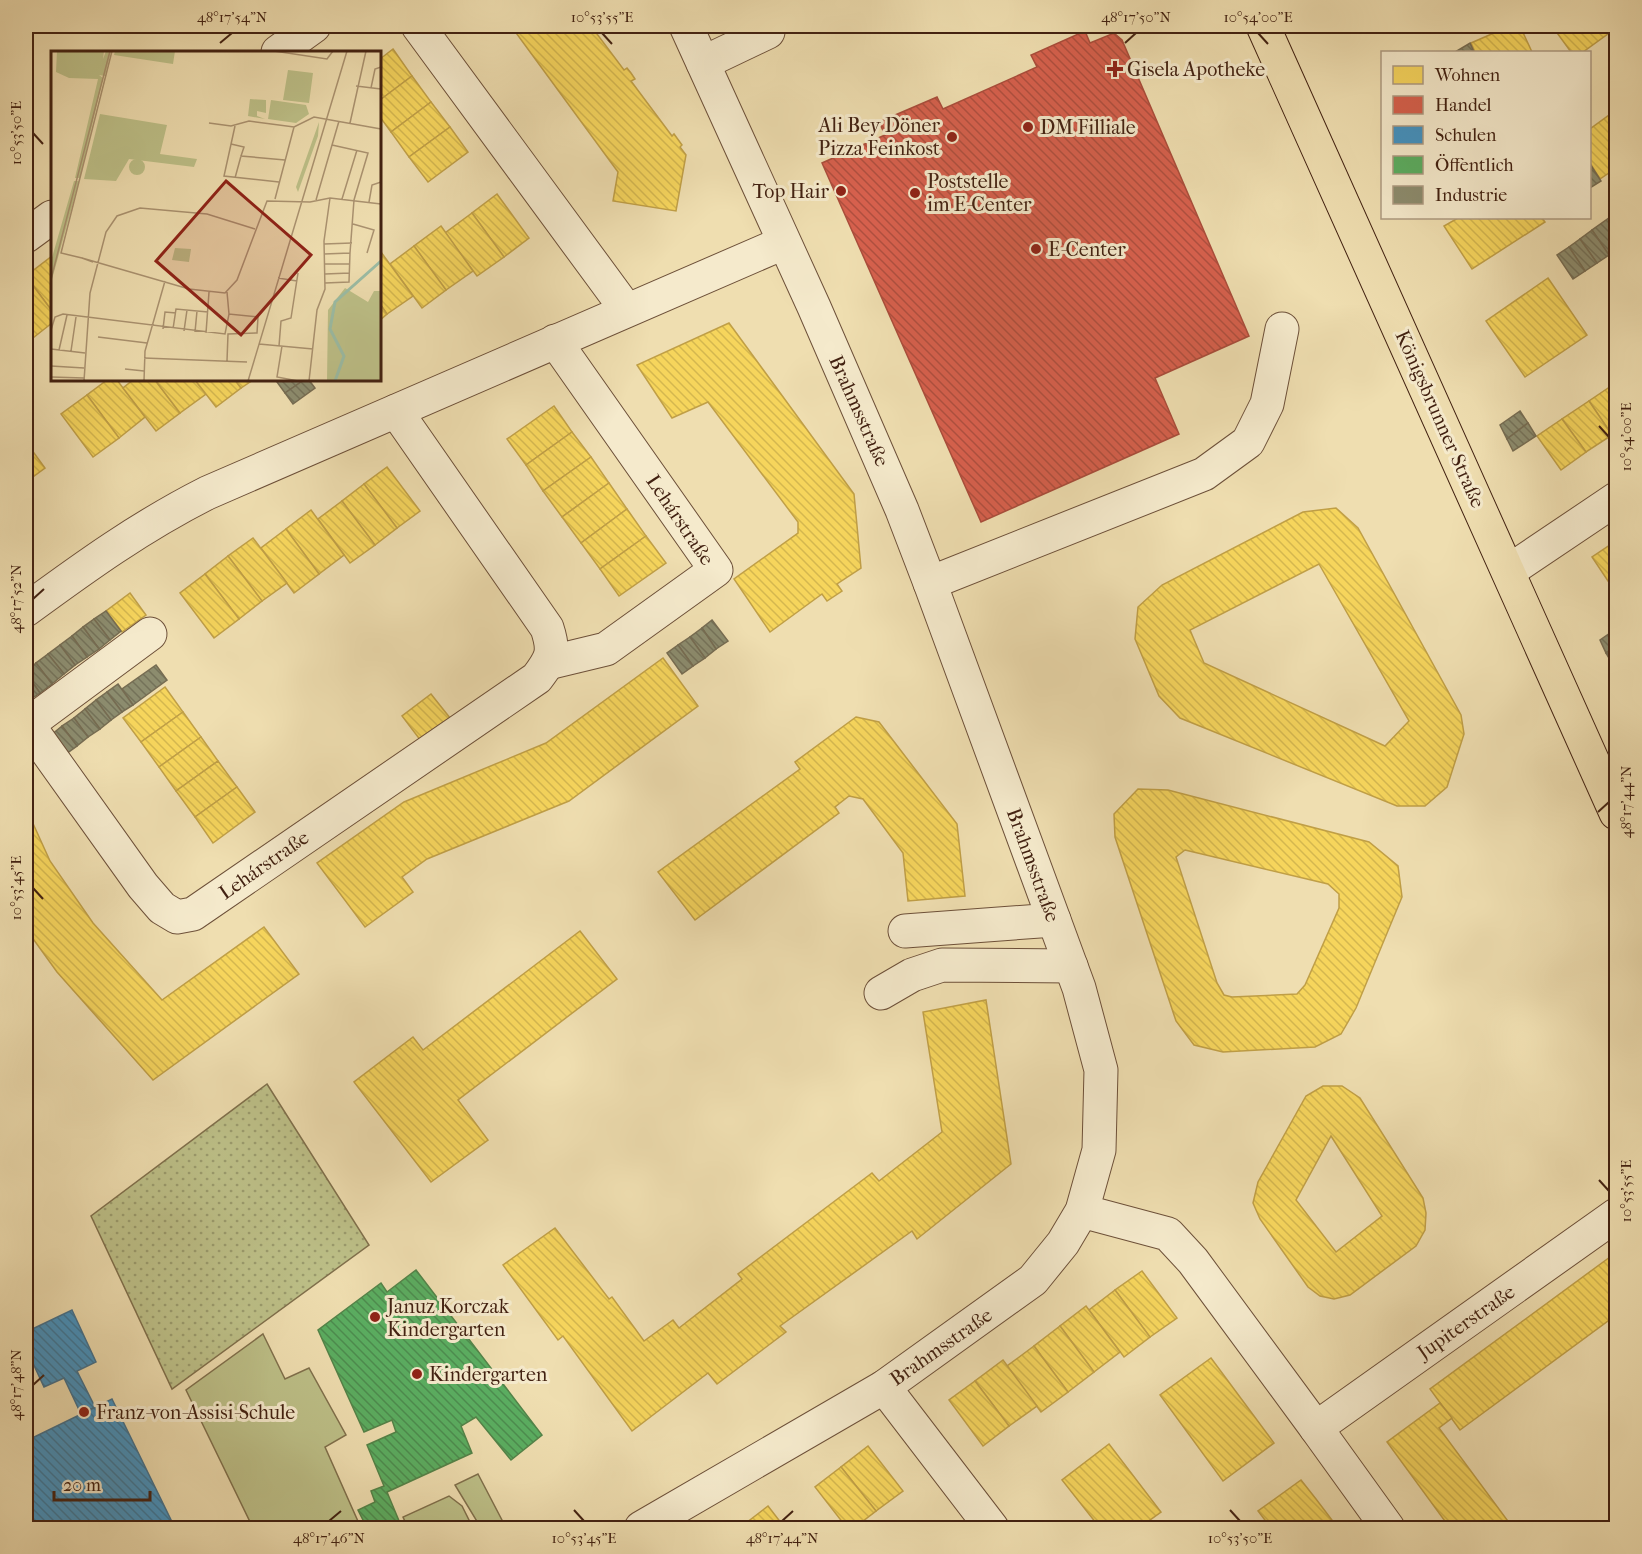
<svg xmlns="http://www.w3.org/2000/svg" width="1642" height="1554" font-family="'IM FELL French Canon',serif">
<defs>
<pattern id="park-dots" width="8" height="8" patternUnits="userSpaceOnUse" patternTransform="scale(1.5)"><rect width="8" height="8" fill="#bdc088"/><path d="M2 2h.1M6 6h.1" fill="none" stroke="#9b9c6e" stroke-width="1.8" stroke-linecap="round"/></pattern>
<pattern id="homes-back-hatch" width="6" height="6" patternUnits="userSpaceOnUse" patternTransform="scale(1.5)"><rect width="6" height="6" fill="#f6d55c"/><path d="M-1 5l2 2M0 0l6 6M5-1l2 2" fill="none" stroke="#d4b74f"/></pattern>
<pattern id="shops-back-hatch" width="6" height="6" patternUnits="userSpaceOnUse" patternTransform="scale(1.5)"><rect width="6" height="6" fill="#d6604d"/><path d="M-1 5l2 2M0 0l6 6M5-1l2 2" fill="none" stroke="#af4f3f"/></pattern>
<pattern id="schools-back-hatch" width="6" height="6" patternUnits="userSpaceOnUse" patternTransform="scale(1.5)"><rect width="6" height="6" fill="#4393c3"/><path d="M-1 5l2 2M0 0l6 6M5-1l2 2" fill="none" stroke="#3a789d"/></pattern>
<pattern id="public-back-hatch" width="6" height="6" patternUnits="userSpaceOnUse" patternTransform="scale(1.5)"><rect width="6" height="6" fill="#5aae61"/><path d="M-1 5l2 2M0 0l6 6M5-1l2 2" fill="none" stroke="#4c8d4f"/></pattern>
<pattern id="industry-back-hatch" width="6" height="6" patternUnits="userSpaceOnUse" patternTransform="scale(1.5)"><rect width="6" height="6" fill="#8c8c6e"/><path d="M-1 5l2 2M0 0l6 6M5-1l2 2" fill="none" stroke="#747259"/></pattern>
</defs>
<rect width="100%" height="100%" fill="#efdeb0"/>
<filter id="stains"><feTurbulence type="fractalNoise" baseFrequency=".00333" numOctaves="4"/><feColorMatrix values="0 0 0 0 .2 0 0 0 0 .09 0 0 0 0 .02 0 0 0 .5 -.17"/></filter>
<radialGradient id="worn" r=".72"><stop offset=".6" stop-color="#630" stop-opacity="0"/><stop offset="1" stop-color="#630" stop-opacity=".3"/></radialGradient>
<g fill="#bdc088" stroke="#80704c" stroke-width="1.5">
<polygon points="263,1334 285,1379 309,1368 346,1435 325,1447 361,1528 253,1528 186,1390"/>
<polygon points="478,1474 503,1522 481,1528 455,1485"/>
<polygon points="449,1496 462,1506 473,1528 408,1528 403,1517"/>
</g>
<polygon fill="url(#park-dots)" stroke="#80704c" stroke-width="1.5" points="267,1084 369,1245 172,1389 91,1216"/>
<g fill="url(#homes-back-hatch)" stroke="#c09f46" stroke-width="1.5" fill-rule="evenodd">
<polygon points="26,26 32,26 35,29 26,38"/>
<polygon points="511,26 591,26 624,70 627,68 631,73 635,79 631,81 672,136 674,134 682,145 680,147 686,155 676,211 613,201 618,172"/>
<polygon points="1510,26 1520,26 1532,52 1475,52 1471,43"/>
<polygon points="1552,26 1616,26 1616,28 1583,52 1571,52"/>
<polygon points="393,49 412,76 380,100 380,59"/>
<polygon points="412,76 431,102 391,132 380,117 380,100"/>
<polygon points="431,102 450,127 409,157 391,132"/>
<polygon points="1616,110 1616,168 1600,179 1590,163 1590,129"/>
<polygon points="450,127 468,152 428,182 409,157"/>
<polygon points="497,194 529,238 504,257 472,213"/>
<polygon points="472,213 504,257 477,276 445,233"/>
<polygon points="1458,218 1542,218 1545,222 1472,269 1444,226"/>
<polygon points="441,226 473,271 446,290 414,246"/>
<polygon points="414,246 446,290 422,308 390,264"/>
<polygon points="381,252 413,296 387,314 380,304"/>
<polygon points="52,256 52,311 26,276"/>
<polygon points="26,276 52,311 52,323 33,338 26,328"/>
<polygon points="1548,278 1587,335 1525,377 1486,321"/>
<polygon points="380,304 387,314 380,320"/>
<polygon points="729,323 854,494 861,568 837,584 842,591 827,601 822,594 770,632 734,579 798,533 798,522 708,402 672,418 637,365"/>
<polygon points="107,380 117,380 145,417 119,438 87,395"/>
<polygon points="133,380 155,380 180,413 156,431 123,388"/>
<polygon points="155,380 195,380 206,394 180,413"/>
<polygon points="195,380 235,380 241,388 216,407"/>
<polygon points="235,380 253,380 241,388"/>
<polygon points="1614,384 1616,388 1616,432 1612,435 1589,401"/>
<polygon points="87,395 119,438 93,457 61,414"/>
<polygon points="1589,401 1612,435 1586,452 1562,419"/>
<polygon points="554,406 572,432 526,465 507,439"/>
<polygon points="1562,419 1586,452 1561,470 1537,436"/>
<polygon points="572,432 591,457 543,491 526,465"/>
<polygon points="26,442 45,468 26,482"/>
<polygon points="591,457 609,483 562,517 543,491"/>
<polygon points="387,467 420,511 397,528 364,484"/>
<polygon points="609,483 627,509 581,543 562,517"/>
<polygon points="364,484 397,528 375,545 342,501"/>
<polygon points="342,501 375,545 350,563 318,519"/>
<path d="M1336 508 1358 528 1461 715 1464 734 1447 787 1425 806H1397L1180 718 1159 696 1135 639 1138 607 1162 585 1303 512ZM1319 564 1409 721 1385 746 1204 663 1190 630Z"/>
<polygon points="627,509 646,536 600,569 581,543"/>
<polygon points="311,510 344,555 319,574 286,529"/>
<polygon points="286,529 319,574 294,593 261,548"/>
<polygon points="646,536 666,563 619,596 600,569"/>
<polygon points="253,538 287,583 262,601 228,556"/>
<polygon points="1616,541 1616,593 1592,557"/>
<polygon points="228,556 262,601 239,619 205,574"/>
<polygon points="205,574 239,619 214,638 180,593"/>
<polygon points="130,593 146,615 122,632 106,611"/>
<polygon points="663,658 698,706 569,801 427,859 402,877 413,892 365,927 317,863 404,802 546,743"/>
<polygon points="165,687 183,712 141,742 123,718"/>
<polygon points="431,694 450,718 421,741 402,716"/>
<polygon points="183,712 201,737 159,767 141,742"/>
<polygon points="856,717 879,722 957,824 965,896 908,901 903,853 863,799 849,796 835,807 839,813 695,920 658,872 800,769 795,762"/>
<polygon points="201,737 218,761 176,791 159,767"/>
<polygon points="218,761 237,787 195,817 176,791"/>
<polygon points="237,787 255,812 213,843 195,817"/>
<path d="M1138 789 1168 790 1369 842 1398 866 1402 897 1356 1008 1341 1034 1315 1047 1223 1052 1194 1045 1176 1021 1115 837 1114 814ZM1185 850 1328 884 1339 894V908L1305 985 1297 994 1232 997 1224 995 1217 983 1176 857Z"/>
<polygon points="26,808 50,861 93,923 162,1000 264,927 299,974 153,1080 57,972 26,929"/>
<polygon points="580,931 617,979 458,1100 488,1140 431,1182 354,1082 413,1037 423,1050"/>
<polygon points="986,1000 1011,1164 917,1239 912,1231 780,1326 786,1332 717,1384 708,1373 632,1431 563,1336 558,1340 503,1265 555,1228 609,1299 612,1297 644,1341 673,1320 679,1328 742,1279 738,1274 872,1173 879,1181 942,1132 923,1012"/>
<path d="M1323 1086H1342L1360 1098 1423 1198 1426 1213 1425 1230 1416 1246 1350 1295 1334 1299 1320 1296 1308 1287 1260 1219 1253 1203 1258 1182 1306 1096ZM1331 1136 1382 1216 1336 1252 1296 1200Z"/>
<polygon points="1610,1257 1616,1267 1616,1315 1460,1430 1430,1389"/>
<polygon points="1142,1271 1177,1318 1150,1337 1115,1290"/>
<polygon points="1115,1290 1150,1337 1124,1357 1089,1310"/>
<polygon points="1086,1306 1120,1352 1094,1372 1060,1326"/>
<polygon points="1060,1326 1094,1372 1068,1392 1034,1346"/>
<polygon points="1034,1346 1068,1392 1041,1412 1007,1366"/>
<polygon points="1211,1358 1274,1443 1223,1481 1160,1395"/>
<polygon points="1003,1360 1037,1406 1009,1426 975,1381"/>
<polygon points="975,1381 1009,1426 983,1446 949,1400"/>
<polygon points="1440,1403 1452,1418 1439,1428 1513,1528 1450,1528 1387,1442"/>
<polygon points="1109,1444 1161,1512 1139,1528 1100,1528 1062,1480"/>
<polygon points="868,1446 903,1491 876,1511 841,1467"/>
<polygon points="841,1467 876,1511 854,1528 847,1528 815,1487"/>
<polygon points="1301,1480 1316,1499 1338,1528 1271,1528 1258,1511"/>
<polygon points="768,1506 785,1528 744,1528 742,1526"/>
</g>
<polygon fill="url(#shops-back-hatch)" stroke="#aa4d3b" stroke-width="1.5" points="1085,31 1090,43 1114,33 1122,40 1249,336 1155,378 1179,434 981,522 822,163 885,135 879,122 937,97 943,109 1037,67 1031,55"/>
<g fill="url(#schools-back-hatch)" stroke="#43718e" stroke-width="1.5">
<polygon points="72,1310 96,1362 77,1371 95,1407 81,1414 64,1378 44,1387 26,1348 26,1332"/>
<polygon points="112,1399 175,1528 26,1528 26,1441"/>
</g>
<polygon fill="url(#public-back-hatch)" stroke="#538449" stroke-width="1.5" points="416,1270 542,1435 511,1460 476,1417 461,1426 472,1453 387,1492 402,1528 367,1528 358,1510 375,1502 371,1491 384,1486 367,1445 396,1432 392,1420 364,1432 318,1330 381,1283 387,1292"/>
<g fill="url(#industry-back-hatch)" stroke="#766c52" stroke-width="1.5">
<polygon points="1470,43 1474,52 1455,52"/>
<polygon points="1590,164 1601,181 1590,188"/>
<polygon points="1616,213 1616,255 1611,258 1592,230"/>
<polygon points="1592,230 1609,255 1597,263 1580,239"/>
<polygon points="1580,239 1597,263 1585,271 1569,247"/>
<polygon points="1569,247 1585,271 1573,279 1557,255"/>
<polygon points="281,380 304,380 285,393 277,382"/>
<polygon points="304,380 309,380 315,388 293,404 285,393"/>
<polygon points="1520,411 1528,423 1507,439 1500,425"/>
<polygon points="1528,423 1536,436 1513,451 1507,439"/>
<polygon points="106,611 121,631 110,640 94,619"/>
<polygon points="94,619 110,640 99,649 83,627"/>
<polygon points="712,620 728,641 716,649 702,628"/>
<polygon points="83,627 99,649 87,657 72,636"/>
<polygon points="702,628 716,649 705,658 690,637"/>
<polygon points="1616,629 1616,646 1606,653 1600,640"/>
<polygon points="72,636 87,657 75,665 60,645"/>
<polygon points="690,637 705,658 693,666 678,645"/>
<polygon points="60,645 75,665 64,674 48,654"/>
<polygon points="678,645 693,666 682,674 667,653"/>
<polygon points="1616,646 1616,662 1613,665 1606,653"/>
<polygon points="48,654 64,674 52,684 36,663"/>
<polygon points="36,663 52,684 40,693 26,673"/>
<polygon points="156,665 167,680 133,705 122,689"/>
<polygon points="26,673 40,693 28,701 26,698"/>
<polygon points="118,684 133,705 122,712 107,692"/>
<polygon points="107,692 122,712 111,720 96,700"/>
<polygon points="96,700 111,720 100,729 85,709"/>
<polygon points="85,709 100,729 88,737 74,718"/>
<polygon points="74,718 88,737 77,746 62,726"/>
<polygon points="62,726 77,746 66,754 51,735"/>
</g>
<g fill="none" stroke-linecap="round" stroke-linejoin="round">
<defs>
<g id="minor">
<polyline points="418,26 626,309"/>
<polyline points="278,52 314,26"/>
<polyline points="703,63 768,32"/>
<polyline points="26,236 52,217"/>
<polyline points="1509,571 1616,499"/>
<polyline points="930,583 1204,474 1248,442 1267,404 1282,329"/>
<path d="M26 610C86 566 140 527 207 493L783 243"/>
<polyline points="548,663 606,649 716,570 555,341"/>
<path d="M26 722 143 886 162 908 177 917 193 914 537 678C552 658 555 652 547 628L396 411"/>
<polyline points="27,725 150,634"/>
<polyline points="905,931 1054,920"/>
<polyline points="881,993 912,975 942,965 1071,966"/>
<polyline points="1082,1211 1168,1234 1193,1261 1316,1428"/>
<polyline points="884,1387 992,1528"/>
<polyline points="641,1528 884,1387 1033,1280 1063,1243 1082,1211 1099,1150 1101,1070 1079,988 930,583 902,510 814,307 686,26"/>
<polyline points="1388,1528 1316,1428 1616,1215"/>
</g>
<polyline id="major" points="1263,26 1616,813"/>
</defs>
<use href="#minor" stroke="#6d5039" stroke-width="35"/>
<use href="#major" stroke="#422111" stroke-width="35"/>
<use href="#minor" stroke="#f5eacc" stroke-width="33"/>
<use href="#major" stroke="#efdeb0" stroke-width="33"/>
</g>
<path fill="none" stroke="#422111" stroke-width="2" d="M602 33 612 44M1258 33 1268 44M220 43 232 33M1125 43 1136 33M33 133 43 144M1599 426 1609 437M33 599 44 589M1598 812 1609 802M33 888 43 899M1599 1180 1609 1191M33 1385 44 1375M574 1510 584 1521M1230 1510 1240 1521M329 1521 341 1511M782 1521 793 1511"/>
<g fill="#8f2418" stroke="#f5eacc" stroke-width="2">
<path d="M1112 60h6v6h6v6h-6v6h-6v-6h-6v-6h6z"/>
<circle cx="1028" cy="127" r="6"/>
<circle cx="952" cy="137" r="6"/>
<circle cx="841" cy="191" r="6"/>
<circle cx="915" cy="193" r="6"/>
<circle cx="1036" cy="249" r="6"/>
<circle cx="375" cy="1317" r="6"/>
<circle cx="417" cy="1374" r="6"/>
<circle cx="84" cy="1412" r="6"/>
</g>
<g text-anchor="middle" dominant-baseline="central" stroke-width="6" stroke-linejoin="round" paint-order="stroke">
<g font-size="20" fill="#422111" stroke="#f5eacc" text-anchor="start">
<text x="1127" y="69">Gisela Apotheke</text>
<text x="940" y="125" text-anchor="end">Ali Bey Döner<tspan x="940" dy="23">Pizza Feinkost</tspan></text>
<text x="1040" y="127">DM Filliale</text>
<text x="927" y="181">Poststelle<tspan x="927" dy="23">im E-Center</tspan></text>
<text x="829" y="191" text-anchor="end">Top Hair</text>
<text x="1048" y="249">E-Center</text>
<text x="387" y="1306">Januz Korczak<tspan x="387" dy="23">Kindergarten</tspan></text>
<text x="429" y="1374">Kindergarten</text>
<text x="96" y="1412">Franz-von-Assisi-Schule</text>
</g>
<g font-size="20" fill="#422111" stroke="#f5eacc">
<text transform="translate(859 411) rotate(66)">Brahmsstraße</text>
<text transform="translate(1440 419) rotate(66)">Königsbrunner Straße</text>
<text transform="translate(680 520) rotate(56)">Lehárstraße</text>
<text transform="translate(264 865) rotate(-35)">Lehárstraße</text>
<text transform="translate(1033 865) rotate(70)">Brahmsstraße</text>
<text transform="translate(1466 1322) rotate(-35)">Jupiterstraße</text>
<text transform="translate(941 1347) rotate(-35)">Brahmsstraße</text>
</g>
</g>
<g transform="translate(51 51)">
<rect width="330" height="330" fill="#efdeb0"/>
<path d="M6 0H53L52 8 55 0H60L54 25 48 24 52 27 29 127H24L47 28 18 27 5 21ZM64 0H124L122 13 63 4ZM237 19 262 22 258 52 232 49ZM199 48 215 49V62L206 60V65L214 68 197 65ZM220 49 255 54 258 63 245 72 217 68ZM268 71 267 85 247 141 245 136ZM78 116a8 8 0 1 1 16 0a8 8 0 1 1-16 0ZM23 130H28L0 232V210ZM294 237 317 251 323 240H330V330H276L277 259Z" fill="#bdc088"/>
<path d="M49 63 116 74 109 103 146 108 143 116 78 108 65 130 33 128Z" fill="#bdc088"/>
<path d="M124 197 140 198 138 211 121 209Z" fill="#bdc088"/>
<path fill="none" stroke="#9bbda6" stroke-width="3" d="M284 330 293 305 279 278 284 251 330 210"/>
<path fill="none" stroke="#aa9270" stroke-width="1.5" d="M223 0 276 8 282 0M305 35 330 38M320 37 324 18 330 16M158 72 180 75 198 70 243 76 263 66 330 78M299 72 315 0M184 75 173 125 228 131M180 93 193 96 190 105 234 109M184 127 190 105M224 148 243 76M291 148 306 99M265 149 288 70M318 151 321 134 330 131M302 173 323 179 316 202M273 193 301 192M273 203 299 202 303 149 317 102 281 94M31 207 10 202 61 0M42 211 31 207 138 238 174 242 186 229 216 150 259 151 279 147 330 153M273 213H299M274 223 299 222M227 227 246 230M0 228 59 0M274 232 298 231 299 202M176 241 178 263M112 278 114 261 125 262M122 278 125 258 157 261M0 279 4 266 12 263 174 283 178 263 207 266 206 282 177 283 176 310M133 280 136 259M144 281 146 260M155 282 158 241M47 286 96 292M208 293 262 298M228 295 230 270 240 267 247 222M231 295 226 326 247 330M0 298 34 302M8 299 16 264M20 300 25 266M93 307 196 311M0 315 33 317M74 318 93 320M0 326 33 327M33 330 39 242 55 181 66 165 89 157 156 163 204 178M93 330 94 300 114 230M197 330 296 0M258 330 266 259 274 238 273 190 279 147"/>
<path fill="#8f2418" fill-opacity="0.15" stroke="#8f2418" stroke-width="3" d="M175 130 260 204 190 284 105 210Z"/>
<rect width="330" height="330" fill="none" stroke="#422111" stroke-width="3"/>
</g>
<rect width="1642" height="1554" fill="none" stroke="#efdeb0" stroke-width="66"/>
<rect x="1381" y="51" width="210" height="168" fill="#f5eacc" stroke="#ad9a81" stroke-width="1.5"/>
<rect x="1393" y="66" width="30" height="18" fill="#f6d55c" stroke="#ad9a81" stroke-width="1.5"/>
<text x="1435" y="81" font-size="18" fill="#422111">Wohnen</text>
<rect x="1393" y="96" width="30" height="18" fill="#d6604d" stroke="#ad9a81" stroke-width="1.5"/>
<text x="1435" y="111" font-size="18" fill="#422111">Handel</text>
<rect x="1393" y="126" width="30" height="18" fill="#4393c3" stroke="#ad9a81" stroke-width="1.5"/>
<text x="1435" y="141" font-size="18" fill="#422111">Schulen</text>
<rect x="1393" y="156" width="30" height="18" fill="#5aae61" stroke="#ad9a81" stroke-width="1.5"/>
<text x="1435" y="171" font-size="18" fill="#422111">Öffentlich</text>
<rect x="1393" y="186" width="30" height="18" fill="#8c8c6e" stroke="#ad9a81" stroke-width="1.5"/>
<text x="1435" y="201" font-size="18" fill="#422111">Industrie</text>
<path d="M54 1491v9h96v-9" fill="none" stroke="#422111" stroke-width="3"/>
<text x="63" y="1491" font-size="18" fill="#422111" stroke="#f5eacc" stroke-width="4.5" paint-order="stroke">20 m</text>
<rect x="33" y="33" width="1576" height="1488" fill="none" stroke="#422111" stroke-width="2"/>
<g font-size="15" text-anchor="middle" fill="#422111">
<text x="232" y="22">48°17'54"N</text>
<text x="602" y="22">10°53'55"E</text>
<text x="1136" y="22">48°17'50"N</text>
<text x="1258" y="22">10°54'00"E</text>
<text transform="translate(16 133) rotate(-90)" y="5">10°53'50"E</text>
<text transform="translate(1626 437) rotate(-90)" y="5">10°54'00"E</text>
<text transform="translate(16 599) rotate(-90)" y="5">48°17'52"N</text>
<text transform="translate(1626 802) rotate(-90)" y="5">48°17'44"N</text>
<text transform="translate(16 888) rotate(-90)" y="5">10°53'45"E</text>
<text transform="translate(1626 1191) rotate(-90)" y="5">10°53'55"E</text>
<text transform="translate(16 1385) rotate(-90)" y="5">48°17'48"N</text>
<text x="329" y="1543">48°17'46"N</text>
<text x="584" y="1543">10°53'45"E</text>
<text x="782" y="1543">48°17'44"N</text>
<text x="1240" y="1543">10°53'50"E</text>
</g>
<rect width="100%" height="100%" filter="url(#stains)"/>
<rect width="100%" height="100%" fill="url(#worn)"/>
</svg>
